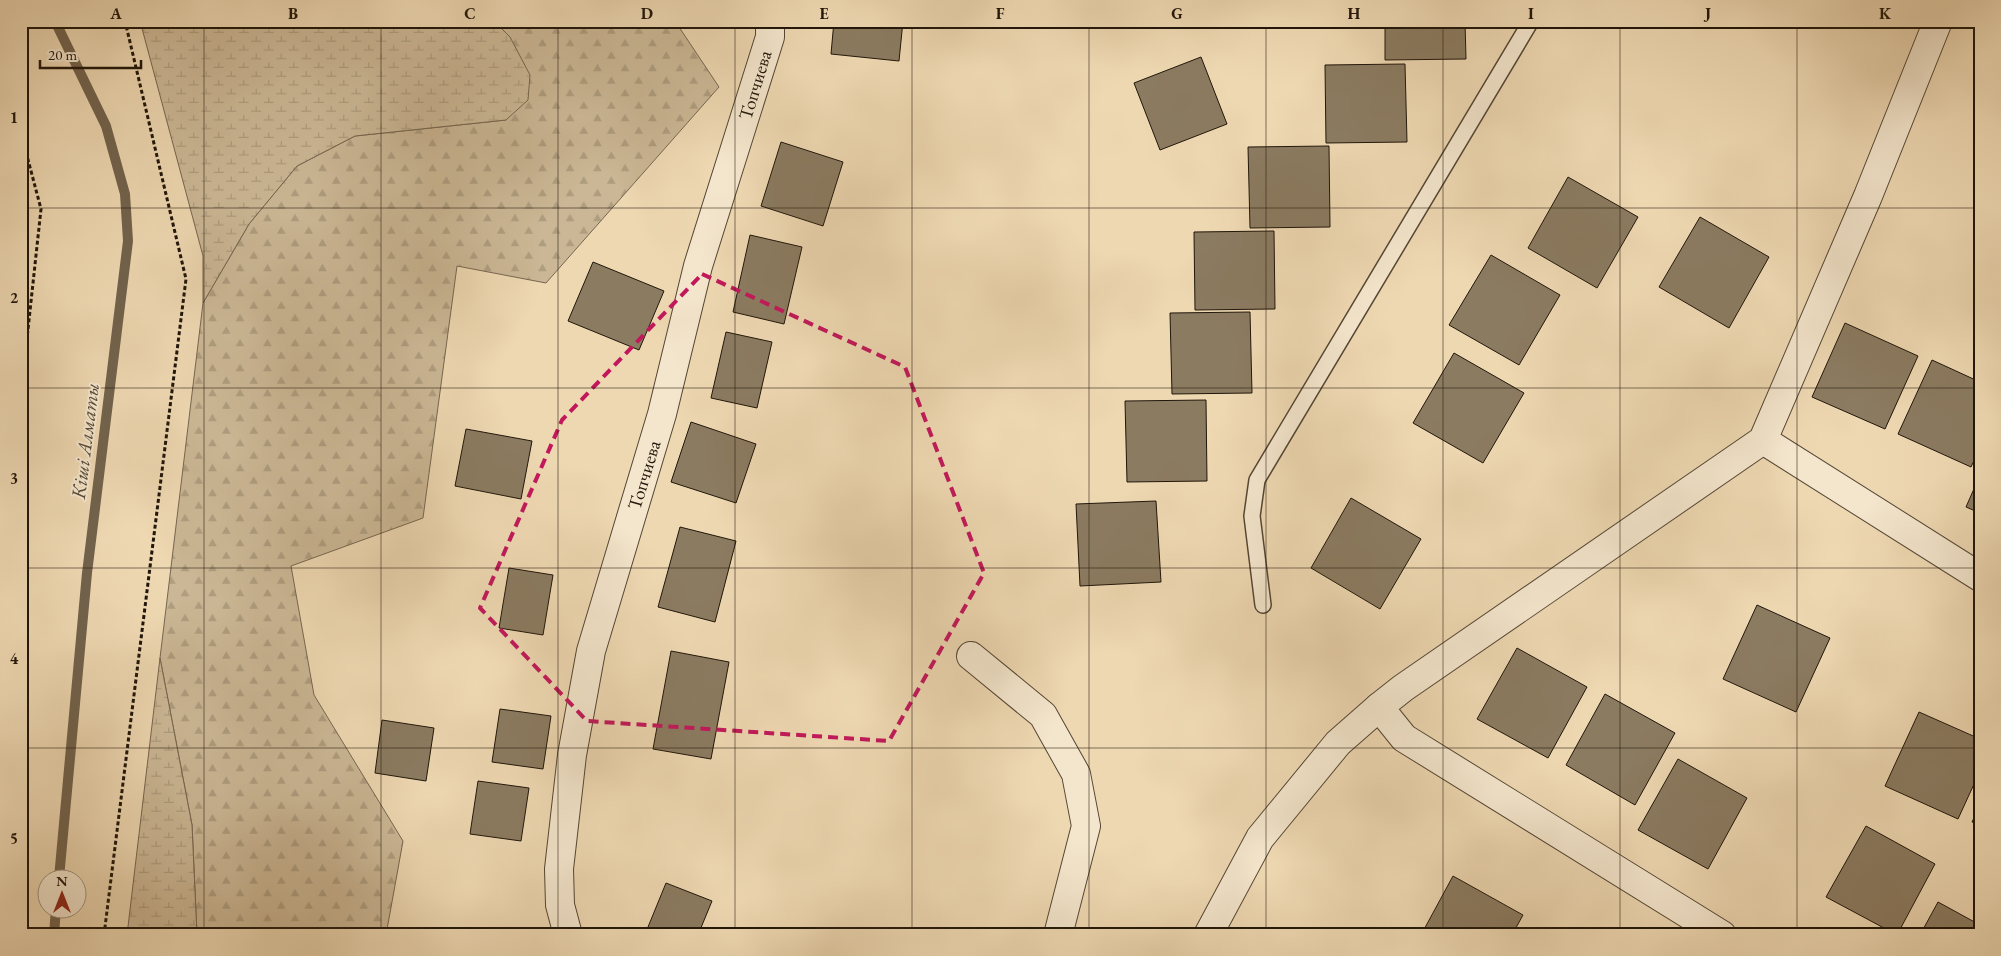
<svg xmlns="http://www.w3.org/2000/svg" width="2001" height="956" font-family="'EB Garamond',serif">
<defs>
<pattern id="forest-firs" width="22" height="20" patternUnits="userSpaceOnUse" patternTransform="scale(1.25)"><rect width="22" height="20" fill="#cbb795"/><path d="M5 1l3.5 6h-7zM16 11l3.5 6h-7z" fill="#ae9d7f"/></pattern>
<pattern id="wetland-marsh" width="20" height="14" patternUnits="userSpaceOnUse" patternTransform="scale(1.25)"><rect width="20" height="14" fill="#cbb795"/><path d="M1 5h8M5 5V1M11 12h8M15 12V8" fill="none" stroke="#ae9d7f"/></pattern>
</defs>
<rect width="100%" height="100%" fill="#eed8b2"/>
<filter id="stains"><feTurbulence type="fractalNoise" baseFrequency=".004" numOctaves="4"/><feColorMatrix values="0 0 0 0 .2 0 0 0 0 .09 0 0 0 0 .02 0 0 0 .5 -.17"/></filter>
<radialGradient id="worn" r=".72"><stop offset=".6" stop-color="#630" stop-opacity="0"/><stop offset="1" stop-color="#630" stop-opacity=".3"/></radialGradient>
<polygon fill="url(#forest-firs)" stroke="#766650" points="494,21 675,21 719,87 546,283 457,266 423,518 291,566 314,695 403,841 386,935 197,935 192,825 160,658 203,303 249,224 297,166 355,136 506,120 510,37"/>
<g fill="url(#wetland-marsh)" stroke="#766650">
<polygon points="140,21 494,21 510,37 530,75 528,100 506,120 355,136 297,166 249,224 203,303 203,256"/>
<polygon points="160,658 192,825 197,935 127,935"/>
</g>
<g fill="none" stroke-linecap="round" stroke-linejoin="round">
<g stroke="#72634d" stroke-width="10">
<polyline points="55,21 106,126 125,194 128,241 87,573 59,878"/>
<polyline points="54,935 56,908"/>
</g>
</g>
<g fill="#8b7b61" stroke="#20160a">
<polygon points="834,21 903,21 899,61 831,54"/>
<polygon points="1385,21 1465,21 1466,59 1385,60"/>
<polygon points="1201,57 1227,124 1160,150 1134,83"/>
<polygon points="1405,64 1407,142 1326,143 1325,65"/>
<polygon points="781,142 843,162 823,226 761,206"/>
<polygon points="1329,146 1330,227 1250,228 1248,147"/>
<polygon points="1568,177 1638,217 1597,288 1528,248"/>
<polygon points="1700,217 1769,257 1729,328 1659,287"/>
<polygon points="1274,231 1275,309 1195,310 1194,232"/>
<polygon points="750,235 802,247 784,324 733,312"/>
<polygon points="1491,255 1560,295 1519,365 1449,325"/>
<polygon points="593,262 664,291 639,350 568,321"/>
<polygon points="1250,312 1252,393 1172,394 1170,313"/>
<polygon points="1845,323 1918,356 1885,429 1812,397"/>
<polygon points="726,332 772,342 757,408 711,398"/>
<polygon points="1454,353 1524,393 1483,463 1413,423"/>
<polygon points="1932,360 1980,382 1980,448 1971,467 1898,434"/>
<polygon points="1206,400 1207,481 1127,482 1125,401"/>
<polygon points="691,422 756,444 736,503 671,482"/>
<polygon points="466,429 532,441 521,499 455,486"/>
<polygon points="1980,475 1980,513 1966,507"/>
<polygon points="1351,498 1421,539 1380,609 1311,568"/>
<polygon points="1156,501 1161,582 1080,586 1076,504"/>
<polygon points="680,527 736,541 715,622 658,607"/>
<polygon points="509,568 553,575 543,635 499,628"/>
<polygon points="1757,605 1830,638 1796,712 1723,679"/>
<polygon points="1517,648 1587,687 1548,758 1477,719"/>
<polygon points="671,651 729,662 711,759 653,749"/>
<polygon points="1605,694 1675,733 1635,805 1566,765"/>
<polygon points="500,709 551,716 543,769 492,762"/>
<polygon points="1919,712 1980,739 1980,771 1958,819 1885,786"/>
<polygon points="382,720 434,728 426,781 375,773"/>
<polygon points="1678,759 1747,798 1708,869 1638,830"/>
<polygon points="478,781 529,788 521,841 470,834"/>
<polygon points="1980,805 1980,825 1972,822"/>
<polygon points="1866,826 1935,864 1897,935 1826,897"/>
<polygon points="1453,876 1523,915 1512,935 1421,935"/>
<polygon points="666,883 712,901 698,935 668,935 648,927"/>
<polygon points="1938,902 1980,925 1980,935 1920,935"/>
</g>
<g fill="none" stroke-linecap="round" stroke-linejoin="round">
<defs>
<polyline id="lane" points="1263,605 1252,516 1257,480 1531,21"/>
<g id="street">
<polyline points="1763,440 1980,577"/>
<polyline points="971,656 1043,715 1076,774 1086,826 1058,935"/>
<polyline points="568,935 560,905 559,869 572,755 591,651 662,414 698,266 770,37 770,21"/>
<polyline points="1208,935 1260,838 1338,743 1379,707"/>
<polyline points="1722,935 1404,738 1379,707 1403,688 1763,440 1868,196 1938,21"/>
</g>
</defs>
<use href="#lane" stroke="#544634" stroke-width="18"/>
<use href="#street" stroke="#544634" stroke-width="30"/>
<g stroke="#20160a" stroke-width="3" stroke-dasharray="4 2.5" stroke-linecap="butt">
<polyline points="21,133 41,209 21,394"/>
<polyline points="104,935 186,279 125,21"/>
</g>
<use href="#lane" stroke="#f4e6cd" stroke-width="15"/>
<use href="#street" stroke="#f4e6cd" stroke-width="28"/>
</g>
<path fill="none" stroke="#c2185b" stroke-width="4" stroke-dasharray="10 6" stroke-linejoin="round" d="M702 274 905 367 984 573 889 741 587 721 480 608 562 420Z"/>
<path fill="none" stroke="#20160a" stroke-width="1" stroke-opacity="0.55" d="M204 21V935M381 21V935M558 21V935M735 21V935M912 21V935M1089 21V935M1266 21V935M1443 21V935M1620 21V935M1797 21V935M21 208H1980M21 388H1980M21 568H1980M21 748H1980"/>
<g text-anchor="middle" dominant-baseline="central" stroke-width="4" stroke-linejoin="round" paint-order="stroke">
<g font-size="19" fill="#20160a" stroke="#f4e6cd">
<text transform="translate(755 85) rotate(-73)">Топчиева</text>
<text transform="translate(644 475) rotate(-73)">Топчиева</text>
</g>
<g font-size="20" font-style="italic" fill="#564936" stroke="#f4e6cd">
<text transform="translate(85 441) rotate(-83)">Кіші Алматы</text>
</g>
</g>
<rect width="2001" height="956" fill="none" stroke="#eed8b2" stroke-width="55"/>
<g transform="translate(62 894)"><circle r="24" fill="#f4e6cd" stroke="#9f937f"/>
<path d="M0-4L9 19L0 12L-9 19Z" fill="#8f2418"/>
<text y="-8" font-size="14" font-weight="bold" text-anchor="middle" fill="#20160a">N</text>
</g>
<path d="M40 60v8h101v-8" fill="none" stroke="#20160a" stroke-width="2.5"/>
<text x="48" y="60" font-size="15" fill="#20160a" stroke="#f4e6cd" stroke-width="4" paint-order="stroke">20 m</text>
<rect x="28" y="28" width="1946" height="900" fill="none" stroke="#20160a" stroke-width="2"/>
<g font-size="16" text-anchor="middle" font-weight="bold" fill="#20160a">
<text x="116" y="19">A</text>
<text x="293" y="19">B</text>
<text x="470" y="19">C</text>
<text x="647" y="19">D</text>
<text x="824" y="19">E</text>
<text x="1000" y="19">F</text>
<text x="1177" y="19">G</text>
<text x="1354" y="19">H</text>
<text x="1531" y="19">I</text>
<text x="1708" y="19">J</text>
<text x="1885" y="19">K</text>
<text x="14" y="123">1</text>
<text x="14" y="303">2</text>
<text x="14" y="484">3</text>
<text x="14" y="664">4</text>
<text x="14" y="844">5</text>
</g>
<rect width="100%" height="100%" filter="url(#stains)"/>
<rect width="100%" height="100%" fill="url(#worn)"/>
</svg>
